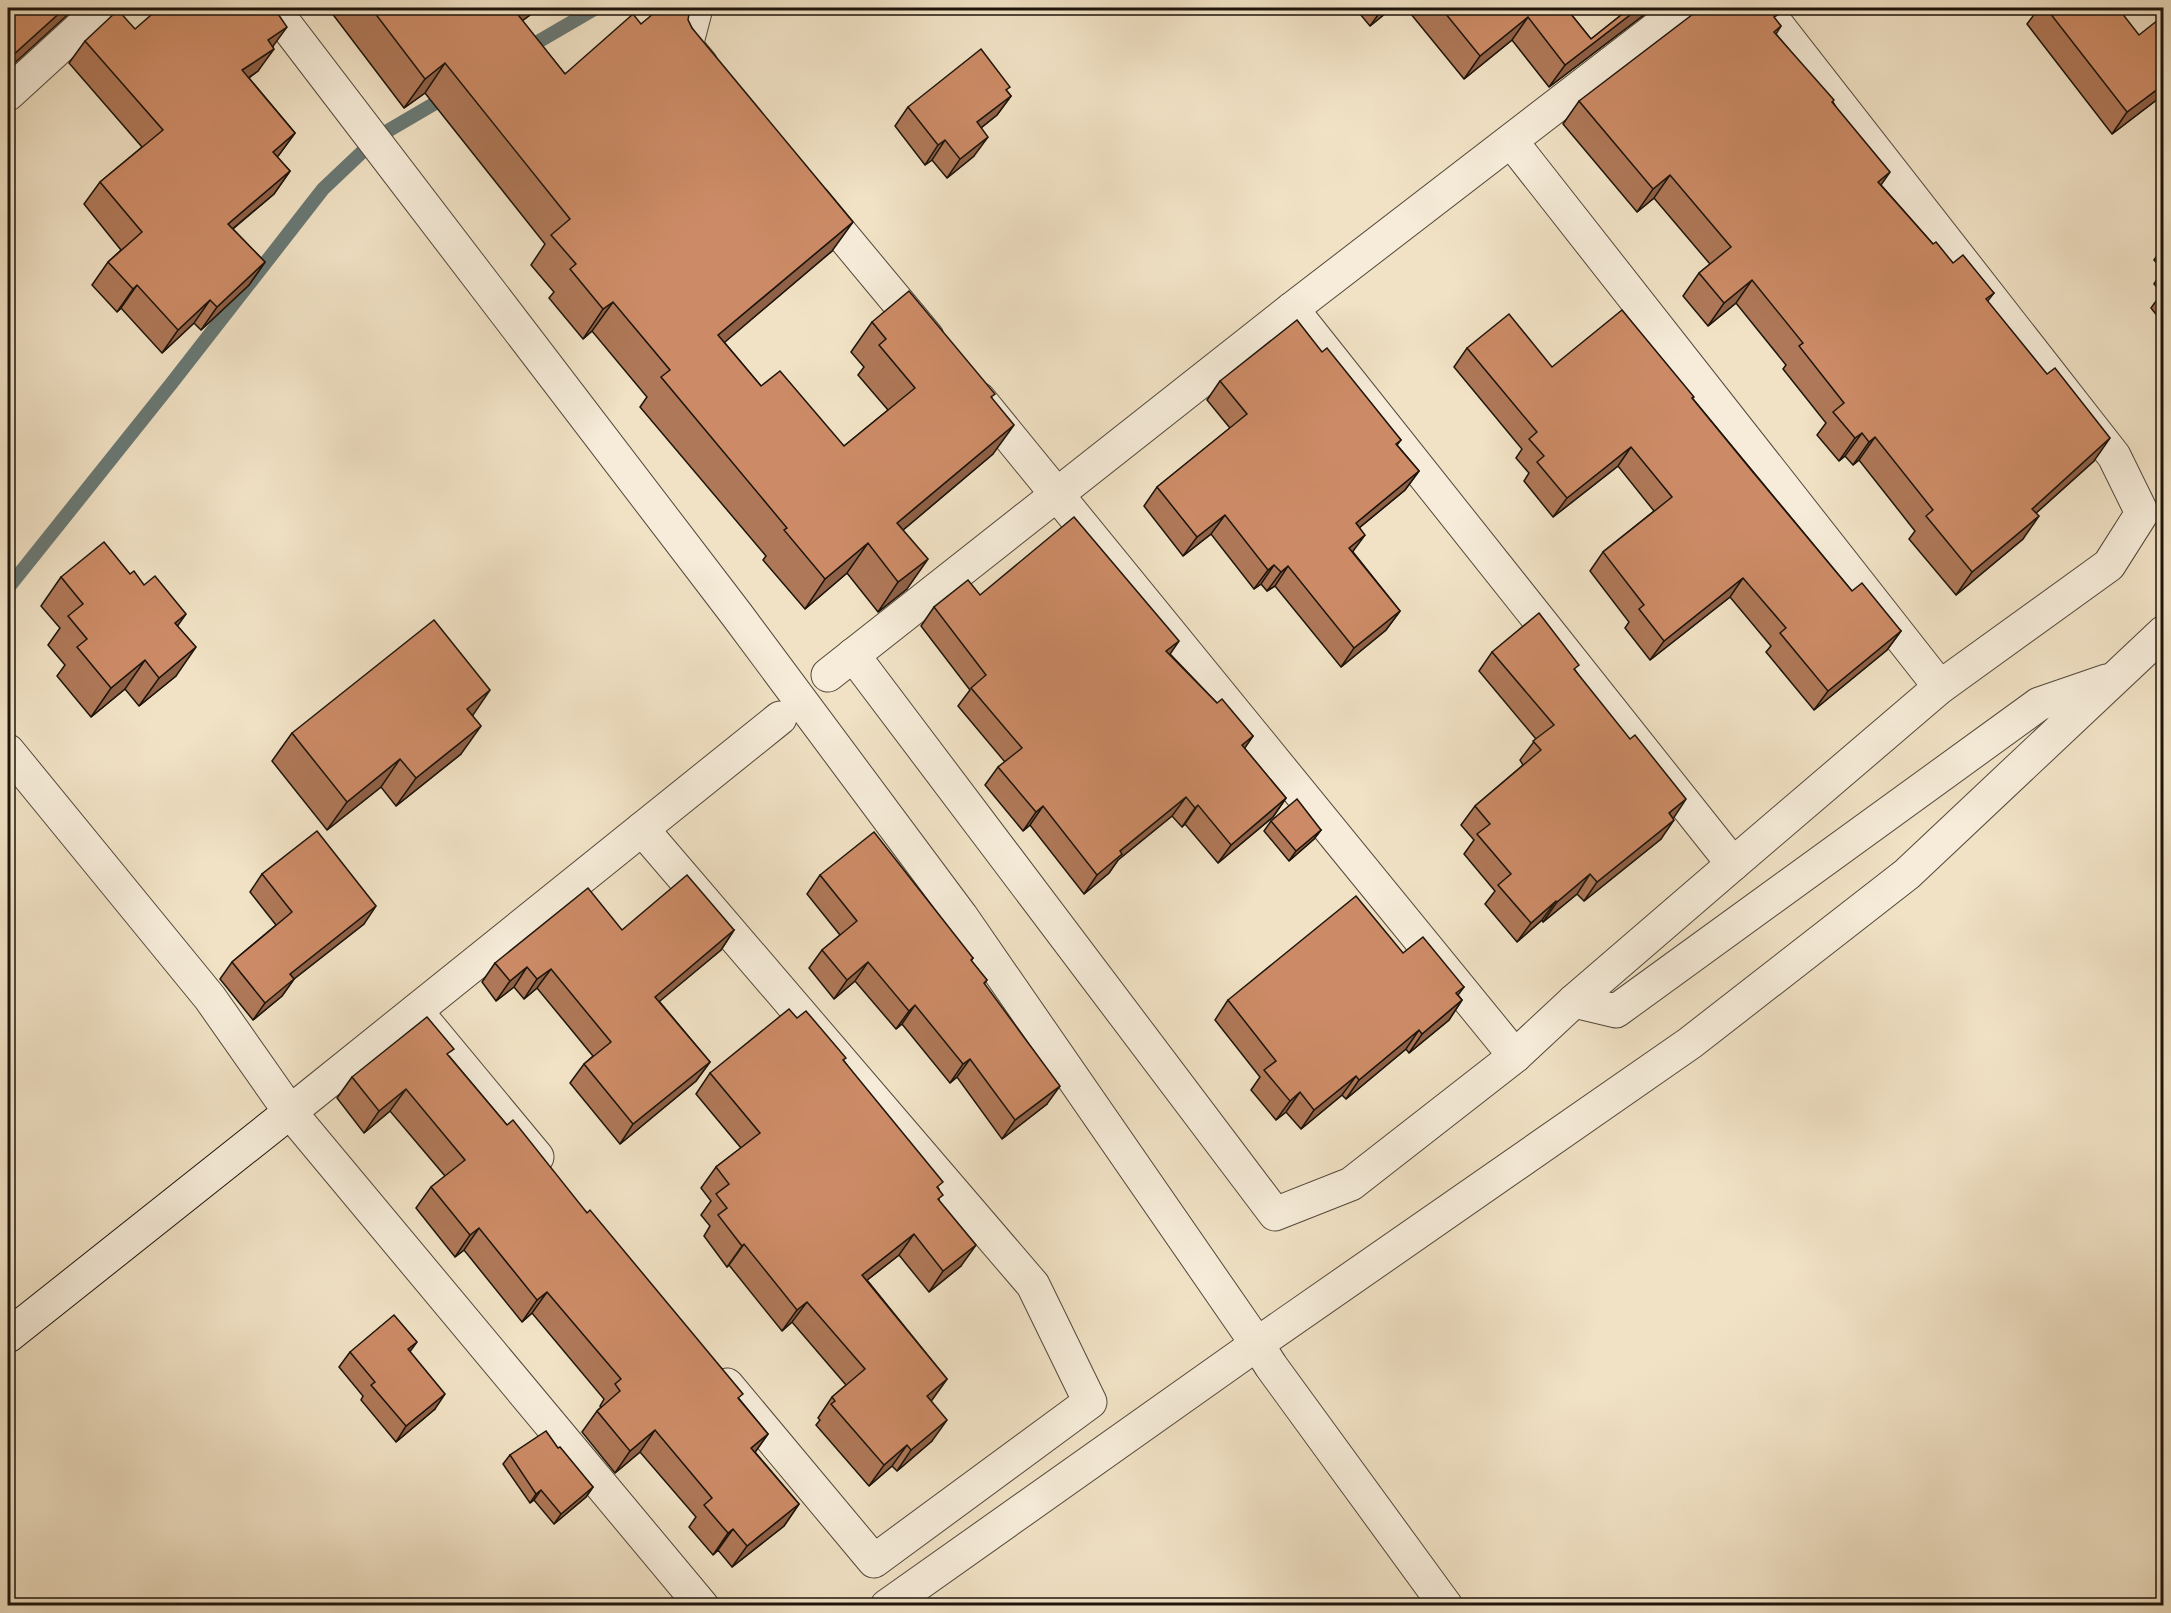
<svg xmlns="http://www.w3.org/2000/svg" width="2171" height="1613" font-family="'IM FELL Great Primer',serif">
<rect width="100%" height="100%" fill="#f1e2c5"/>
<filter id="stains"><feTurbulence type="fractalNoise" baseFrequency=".00333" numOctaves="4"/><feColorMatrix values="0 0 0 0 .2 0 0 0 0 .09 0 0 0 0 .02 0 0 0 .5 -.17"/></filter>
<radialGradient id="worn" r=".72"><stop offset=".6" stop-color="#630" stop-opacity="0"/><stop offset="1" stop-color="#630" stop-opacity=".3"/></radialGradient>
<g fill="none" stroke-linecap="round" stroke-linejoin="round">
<g stroke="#697975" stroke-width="14">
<polyline points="524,50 596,8"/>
<polyline points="8,588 171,384 323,189 379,136 449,95"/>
</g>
<defs>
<g id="street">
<polyline points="273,8 737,615 961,916 1257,1344 1271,1366 1446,1606"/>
<polyline points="696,8 686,46 701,64"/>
<polyline points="8,94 102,8"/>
<polyline points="1511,141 1940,687"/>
<polyline points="814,201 927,337"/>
<polyline points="1292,309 1733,864"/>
<polyline points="979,399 1515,1056"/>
<polyline points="853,655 1275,1214 1351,1184 1515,1056 1574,1001 1733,864 1940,687 2109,565 2142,513 2114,456 1764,8"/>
<polyline points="828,675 1292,309 1683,8"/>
<polyline points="8,751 210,998 290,1112 702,1606"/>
<polyline points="642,829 1033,1285 1090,1402 874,1561 727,1385"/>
<polyline points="1574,1001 1616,1011 2039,704 2106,681"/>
<polyline points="416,1011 537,1157"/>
<polyline points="290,1112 780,718"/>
<polyline points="887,1606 1257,1344 1690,1043 1907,874 2164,632"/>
</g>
<polyline id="secondary" points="8,1336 290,1112"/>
</defs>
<use href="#street" stroke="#52483a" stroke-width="35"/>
<use href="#secondary" stroke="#1d140b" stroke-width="35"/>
<use href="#street" stroke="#f6ecd9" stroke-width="33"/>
<use href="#secondary" stroke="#f6ecd9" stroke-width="33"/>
</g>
<g fill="#af7858" stroke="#1d140b" stroke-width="1.5">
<polygon points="328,8 539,8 537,10 522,21 565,74 641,24 688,20 692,28 832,251 724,342 761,386 844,446 888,410 858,375 864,367 851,352 872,322 992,398 993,454 903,530 907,589 878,612 847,573 805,609 763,560 766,556 640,407 647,397 592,331 583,339 549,298 554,292 531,265 545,244 425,93 404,108"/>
<polygon points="1355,8 1392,8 1370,26"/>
<polygon points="1406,8 1566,8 1591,39 1630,8 1653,8 1549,87 1512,40 1464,79"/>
<polygon points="2039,8 2046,8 2139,35 2163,95 2112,134 2027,24"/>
<polygon points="1775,19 1781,26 1776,34 1833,102 1881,185 1933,244 1953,263 1994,293 1987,302 2094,461 2036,513 2023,539 1956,595 1909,539 1915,531 1859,460 1853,465 1845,456 1839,461 1817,435 1826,423 1783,369 1786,365 1736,303 1708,326 1683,296 1699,273 1710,264 1654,198 1637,212 1563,124 1579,101"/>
<polygon points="85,41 273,47 258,71 249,78 295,133 277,157 290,171 274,194 233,229 265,262 249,285 201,330 194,323 162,353 121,308 117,312 92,285 108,262 121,250 84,204 100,182 142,147 69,63"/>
<polygon points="1007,91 1011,96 997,115 981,128 974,156 947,178 932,160 925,165 895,126 908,107"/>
<polygon points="2163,247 2163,323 2151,308 2162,293 2154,284 2163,270 2154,260"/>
<polygon points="1467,348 1693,399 1852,591 1901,631 1887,650 1814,710 1766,652 1771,646 1730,597 1650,660 1625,628 1629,622 1590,571 1603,552 1654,511 1618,466 1553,517 1524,481 1529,473 1516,458 1522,449 1454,367"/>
<polygon points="1322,352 1401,440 1397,445 1419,471 1405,490 1359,528 1353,552 1400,611 1386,630 1341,667 1275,586 1267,591 1261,584 1254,589 1211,534 1183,556 1144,506 1157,487 1230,428 1207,400 1220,381"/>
<polygon points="61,577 177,626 176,676 139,706 125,689 91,717 57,676 65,665 48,645 60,628 41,606"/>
<polygon points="980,595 1170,654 1217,703 1253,736 1244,748 1286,798 1273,817 1218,863 1185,824 1182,827 1172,816 1118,860 1109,873 1084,894 1030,825 1023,831 985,785 998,767 1005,762 958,706 970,690 921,626 934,607"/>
<polygon points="1492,652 1575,670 1673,818 1661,839 1584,901 1577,894 1543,922 1542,920 1517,942 1485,904 1495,891 1464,854 1474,840 1461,825 1475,806 1523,765 1520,760 1536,739 1479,671"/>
<polygon points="473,715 461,754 396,806 381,787 327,830 272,761 292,733"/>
<polygon points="1271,821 1321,830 1314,839 1289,861 1264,831"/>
<polygon points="262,874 364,924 294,979 282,996 253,1020 220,979 232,962 276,925 250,892"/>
<polygon points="820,875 973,958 971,961 987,980 984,984 1047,1104 1002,1139 957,1077 950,1083 902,1024 896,1029 855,981 834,999 809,968 822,950 840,935 807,894"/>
<polygon points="622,930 734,930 721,950 659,1001 710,1062 696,1081 620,1144 570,1083 584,1064 593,1056 537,988 524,999 514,987 496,1001 482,982 495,963"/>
<polygon points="1403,953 1464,987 1458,995 1462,1000 1449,1020 1409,1053 1406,1049 1346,1099 1342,1095 1301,1129 1286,1112 1276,1120 1251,1090 1260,1077 1215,1020 1228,1000"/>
<polygon points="797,1018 844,1061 939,1189 939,1200 961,1266 929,1292 899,1255 867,1280 947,1379 931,1401 932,1441 897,1471 892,1466 869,1486 816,1425 820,1420 818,1418 832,1397 846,1385 792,1322 782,1331 729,1265 727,1267 704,1236 710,1226 701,1215 711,1201 701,1188 716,1167 741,1148 696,1094 710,1073"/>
<polygon points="449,1056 507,1125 587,1213 768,1434 755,1452 799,1504 784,1526 732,1567 718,1550 713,1555 689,1527 696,1517 640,1452 615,1473 582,1432 597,1411 601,1407 600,1406 604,1399 532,1313 522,1322 464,1250 455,1257 416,1208 431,1187 445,1176 390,1111 364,1133 337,1098 352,1077"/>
<polygon points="350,1352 410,1352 435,1409 396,1442 361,1400 363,1396 339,1367"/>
<polygon points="558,1448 593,1487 586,1497 554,1524 534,1500 530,1503 503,1464 510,1455"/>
</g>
<g fill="#8f6147" stroke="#1d140b" stroke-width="1.5">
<polygon points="65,8 75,8 8,69 8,63 12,56"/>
<polygon points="520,8 539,8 537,10 494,41 515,11"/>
<polygon points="1383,8 1392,8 1370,26"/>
<polygon points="1639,8 1653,8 1549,87 1565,65"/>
<polygon points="1528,17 1512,40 1464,79 1480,56"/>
<polygon points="287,27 271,49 268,40"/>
<polygon points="274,49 258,71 226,93 242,70"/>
<polygon points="445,63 425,93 404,108 425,79"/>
<polygon points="2163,85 2163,95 2112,134 2127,112"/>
<polygon points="1011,96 997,115 963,142 977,122"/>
<polygon points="295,133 279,155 257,175 273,152"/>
<polygon points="988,137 974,156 947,178 960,159"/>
<polygon points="945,140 932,160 925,165 938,145"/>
<polygon points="290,171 274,194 212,246 228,224"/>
<polygon points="1890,172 1874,195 1878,182"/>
<polygon points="1670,175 1654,198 1637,212 1653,189"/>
<polygon points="853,222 832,251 698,365 718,335"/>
<polygon points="265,262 249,285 201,330 217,307"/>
<polygon points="1752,280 1736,303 1708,326 1724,303"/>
<polygon points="137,285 121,308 117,312 133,289"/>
<polygon points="210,300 194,323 162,353 178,330"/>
<polygon points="613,302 592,331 583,339 603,309"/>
<polygon points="1014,425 993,454 877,552 897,523"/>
<polygon points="1862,433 1845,456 1839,461 1855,438"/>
<polygon points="1875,437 1859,460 1853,465 1869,442"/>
<polygon points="2110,438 2094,461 2016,531 2032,509"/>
<polygon points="1631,447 1618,466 1553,517 1567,498"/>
<polygon points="1419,471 1405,490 1342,542 1356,523"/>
<polygon points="1225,515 1211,534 1183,556 1197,537"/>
<polygon points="2039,516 2023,539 1956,595 1972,572"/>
<polygon points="1365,535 1351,554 1349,548"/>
<polygon points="868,543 847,573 805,609 825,579"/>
<polygon points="928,559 907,589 878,612 898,582"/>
<polygon points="1274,565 1261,584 1254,589 1268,570"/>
<polygon points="1288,566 1275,586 1267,591 1281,572"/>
<polygon points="1743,578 1730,597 1650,660 1664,641"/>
<polygon points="1400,611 1386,630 1341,667 1354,648"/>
<polygon points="186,614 166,642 175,623"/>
<polygon points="1901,631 1887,650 1814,710 1828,691"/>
<polygon points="1179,641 1166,660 1166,651"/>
<polygon points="196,647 176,676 139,706 159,678"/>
<polygon points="145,660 125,689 91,717 111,688"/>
<polygon points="490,690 471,718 467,709"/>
<polygon points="481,726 461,754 396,806 416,778"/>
<polygon points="1253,736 1240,755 1242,745"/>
<polygon points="400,759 381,787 327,830 347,802"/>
<polygon points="1186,797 1172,816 1118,860 1109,873 1084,894 1097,875 1120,851"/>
<polygon points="1286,798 1273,817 1218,863 1231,845"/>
<polygon points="1686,799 1673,819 1669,813"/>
<polygon points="1198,805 1185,824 1182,827 1195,808"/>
<polygon points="1043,806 1030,825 1023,831 1036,812"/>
<polygon points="1674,820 1661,839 1584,901 1597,882"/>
<polygon points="1321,830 1314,839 1289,861 1296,851"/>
<polygon points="1590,874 1577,894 1543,922 1557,902"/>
<polygon points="1556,901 1542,920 1517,942 1531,923"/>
<polygon points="376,906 364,924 294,979 282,996 253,1020 265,1003 290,974"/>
<polygon points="734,930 721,950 642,1016 655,997"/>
<polygon points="868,962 855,981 834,999 847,980"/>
<polygon points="527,967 514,987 496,1001 510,981"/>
<polygon points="551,969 537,988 524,999 537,979"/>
<polygon points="1462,1000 1449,1020 1409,1053 1422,1034"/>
<polygon points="915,1005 902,1024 896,1029 909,1011"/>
<polygon points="1419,1030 1406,1049 1346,1099 1359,1080"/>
<polygon points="970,1059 957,1077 950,1083 963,1064"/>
<polygon points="710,1062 696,1081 620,1144 633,1124"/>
<polygon points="1356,1076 1342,1095 1301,1129 1314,1110"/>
<polygon points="1060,1086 1047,1104 1002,1139 1015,1120"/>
<polygon points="406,1089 390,1111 364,1133 379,1111"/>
<polygon points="1300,1092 1286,1112 1276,1120 1290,1101"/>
<polygon points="479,1228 464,1250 455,1257 470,1235"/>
<polygon points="914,1234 899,1255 847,1296 862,1275"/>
<polygon points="744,1244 729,1265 727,1267 742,1246"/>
<polygon points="976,1245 961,1266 929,1292 943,1271"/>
<polygon points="547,1292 532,1313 522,1322 537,1300"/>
<polygon points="807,1302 792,1322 782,1331 797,1310"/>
<polygon points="417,1342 406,1357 408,1349"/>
<polygon points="947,1379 932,1400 912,1417 927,1396"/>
<polygon points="445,1394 435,1409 396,1442 406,1426"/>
<polygon points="947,1420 932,1441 897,1471 911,1450"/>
<polygon points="655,1430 640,1452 615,1473 630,1451"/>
<polygon points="768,1434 753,1455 751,1448"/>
<polygon points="907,1445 892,1466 869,1486 884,1465"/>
<polygon points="593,1487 586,1497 554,1524 561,1514"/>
<polygon points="541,1490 534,1500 530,1503 536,1494"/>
<polygon points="799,1504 784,1526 732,1567 747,1546"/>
<polygon points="733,1529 718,1550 713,1555 728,1533"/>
</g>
<g fill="#cc8b66" stroke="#1d140b" stroke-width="1.5">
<polygon points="8,8 65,8 12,56 8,65"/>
<polygon points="159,8 274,8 287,27 268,40 274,49 242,70 295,133 273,152 290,171 228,224 265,262 217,307 210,300 178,330 137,285 133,289 108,262 142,232 100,182 163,130 85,41 118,10 135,29"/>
<polygon points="371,8 520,8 515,11 565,74 633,14 641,24 660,8 690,8 688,20 692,28 853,222 718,335 761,386 780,371 844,446 915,388 879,345 886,339 872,322 909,291 995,394 991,397 1014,425 897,523 928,559 898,582 868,543 825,579 784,530 787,528 661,377 670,370 613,302 603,309 570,269 576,264 551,235 570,219 445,63 425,79"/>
<polygon points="1441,8 1566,8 1591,39 1630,8 1639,8 1565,65 1528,17 1480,56"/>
<polygon points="1701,8 1773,8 1779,14 1774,17 1781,26 1774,32 1834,100 1832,102 1890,172 1878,182 1933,244 1936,242 1953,263 1963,255 1994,293 1986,299 2047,374 2055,368 2110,438 2032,509 2039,516 1972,572 1926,516 1933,510 1875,437 1869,442 1862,433 1855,438 1833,412 1844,403 1799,346 1803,343 1752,280 1724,303 1699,273 1731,247 1670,175 1653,189 1579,101"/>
<polygon points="2046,8 2118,8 2139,35 2163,16 2163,85 2127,112"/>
<polygon points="981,49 1010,87 1006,90 1011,96 977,122 988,137 960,159 945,140 938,145 908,107"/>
<polygon points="1622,310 1694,397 1692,398 1752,471 1852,591 1862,583 1901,631 1828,691 1780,633 1786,628 1743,578 1664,641 1639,609 1644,605 1603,552 1672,497 1631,447 1567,498 1537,462 1544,456 1529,439 1537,432 1467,348 1509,314 1552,367"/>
<polygon points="1297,320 1322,352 1327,348 1401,440 1396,444 1419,471 1356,523 1365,535 1349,548 1400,611 1354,648 1288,566 1281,572 1274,565 1268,570 1225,515 1197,537 1157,487 1247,414 1220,381"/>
<polygon points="1074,517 1179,641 1166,651 1217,703 1222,699 1253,736 1242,745 1286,798 1231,845 1198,805 1195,808 1186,797 1120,851 1122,854 1097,875 1043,806 1036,812 998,767 1022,748 971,688 986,675 934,607 968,580 980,595"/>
<polygon points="104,542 130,574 134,571 144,585 155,576 186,614 175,623 196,647 159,678 145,660 111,688 77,647 87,639 68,616 83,604 61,577"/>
<polygon points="1539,613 1579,665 1574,669 1630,739 1635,735 1686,799 1669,813 1674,820 1597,882 1590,874 1557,902 1556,901 1531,923 1498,885 1511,874 1477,834 1490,824 1475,806 1541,750 1533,741 1554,725 1492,652"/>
<polygon points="434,620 490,690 467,709 481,726 416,778 400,759 347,802 292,733"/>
<polygon points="1297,799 1321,830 1296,851 1271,821"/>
<polygon points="317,831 376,906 290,974 294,979 265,1003 232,962 292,912 262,874"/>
<polygon points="874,832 973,958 971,960 987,980 984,983 1060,1086 1015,1120 970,1059 963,1064 915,1005 909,1011 868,962 847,980 822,950 857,921 820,875"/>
<polygon points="687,875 734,930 655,997 710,1062 633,1124 584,1064 611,1042 551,969 537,979 527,967 510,981 495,963 588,888 622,930"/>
<polygon points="1356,896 1403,953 1423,937 1464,987 1456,993 1462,1000 1422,1034 1419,1030 1359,1080 1356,1076 1314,1110 1300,1092 1290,1101 1264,1070 1276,1061 1228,1000"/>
<polygon points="789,1009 797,1018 806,1011 846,1058 843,1060 943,1182 937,1187 943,1195 938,1199 976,1245 943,1271 914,1234 862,1275 947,1379 927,1396 947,1420 911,1450 907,1445 884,1465 831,1404 835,1401 832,1397 865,1369 807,1302 797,1310 744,1244 742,1246 718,1215 727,1208 716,1194 729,1184 716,1167 760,1133 710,1073"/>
<polygon points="427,1017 454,1049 447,1054 507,1125 513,1120 587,1213 590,1210 743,1394 738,1398 768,1434 751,1448 799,1504 747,1546 733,1529 728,1533 704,1505 712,1498 655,1430 630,1451 597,1411 620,1391 615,1384 621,1379 547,1292 537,1300 479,1228 470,1235 431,1187 465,1160 406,1089 379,1111 352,1077"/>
<polygon points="394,1315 417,1342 408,1349 445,1394 406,1426 371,1385 375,1382 350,1352"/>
<polygon points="546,1431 558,1448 560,1447 593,1487 561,1514 541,1490 536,1494 510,1455"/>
</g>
<rect width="2171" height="1613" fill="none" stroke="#f1e2c5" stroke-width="30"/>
<rect x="9" y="9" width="2153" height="1595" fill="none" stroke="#1d140b" stroke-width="3"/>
<rect x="15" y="15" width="2141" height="1583" fill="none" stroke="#1d140b" stroke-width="1.5"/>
<rect width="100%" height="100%" filter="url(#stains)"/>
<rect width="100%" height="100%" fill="url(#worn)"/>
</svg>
